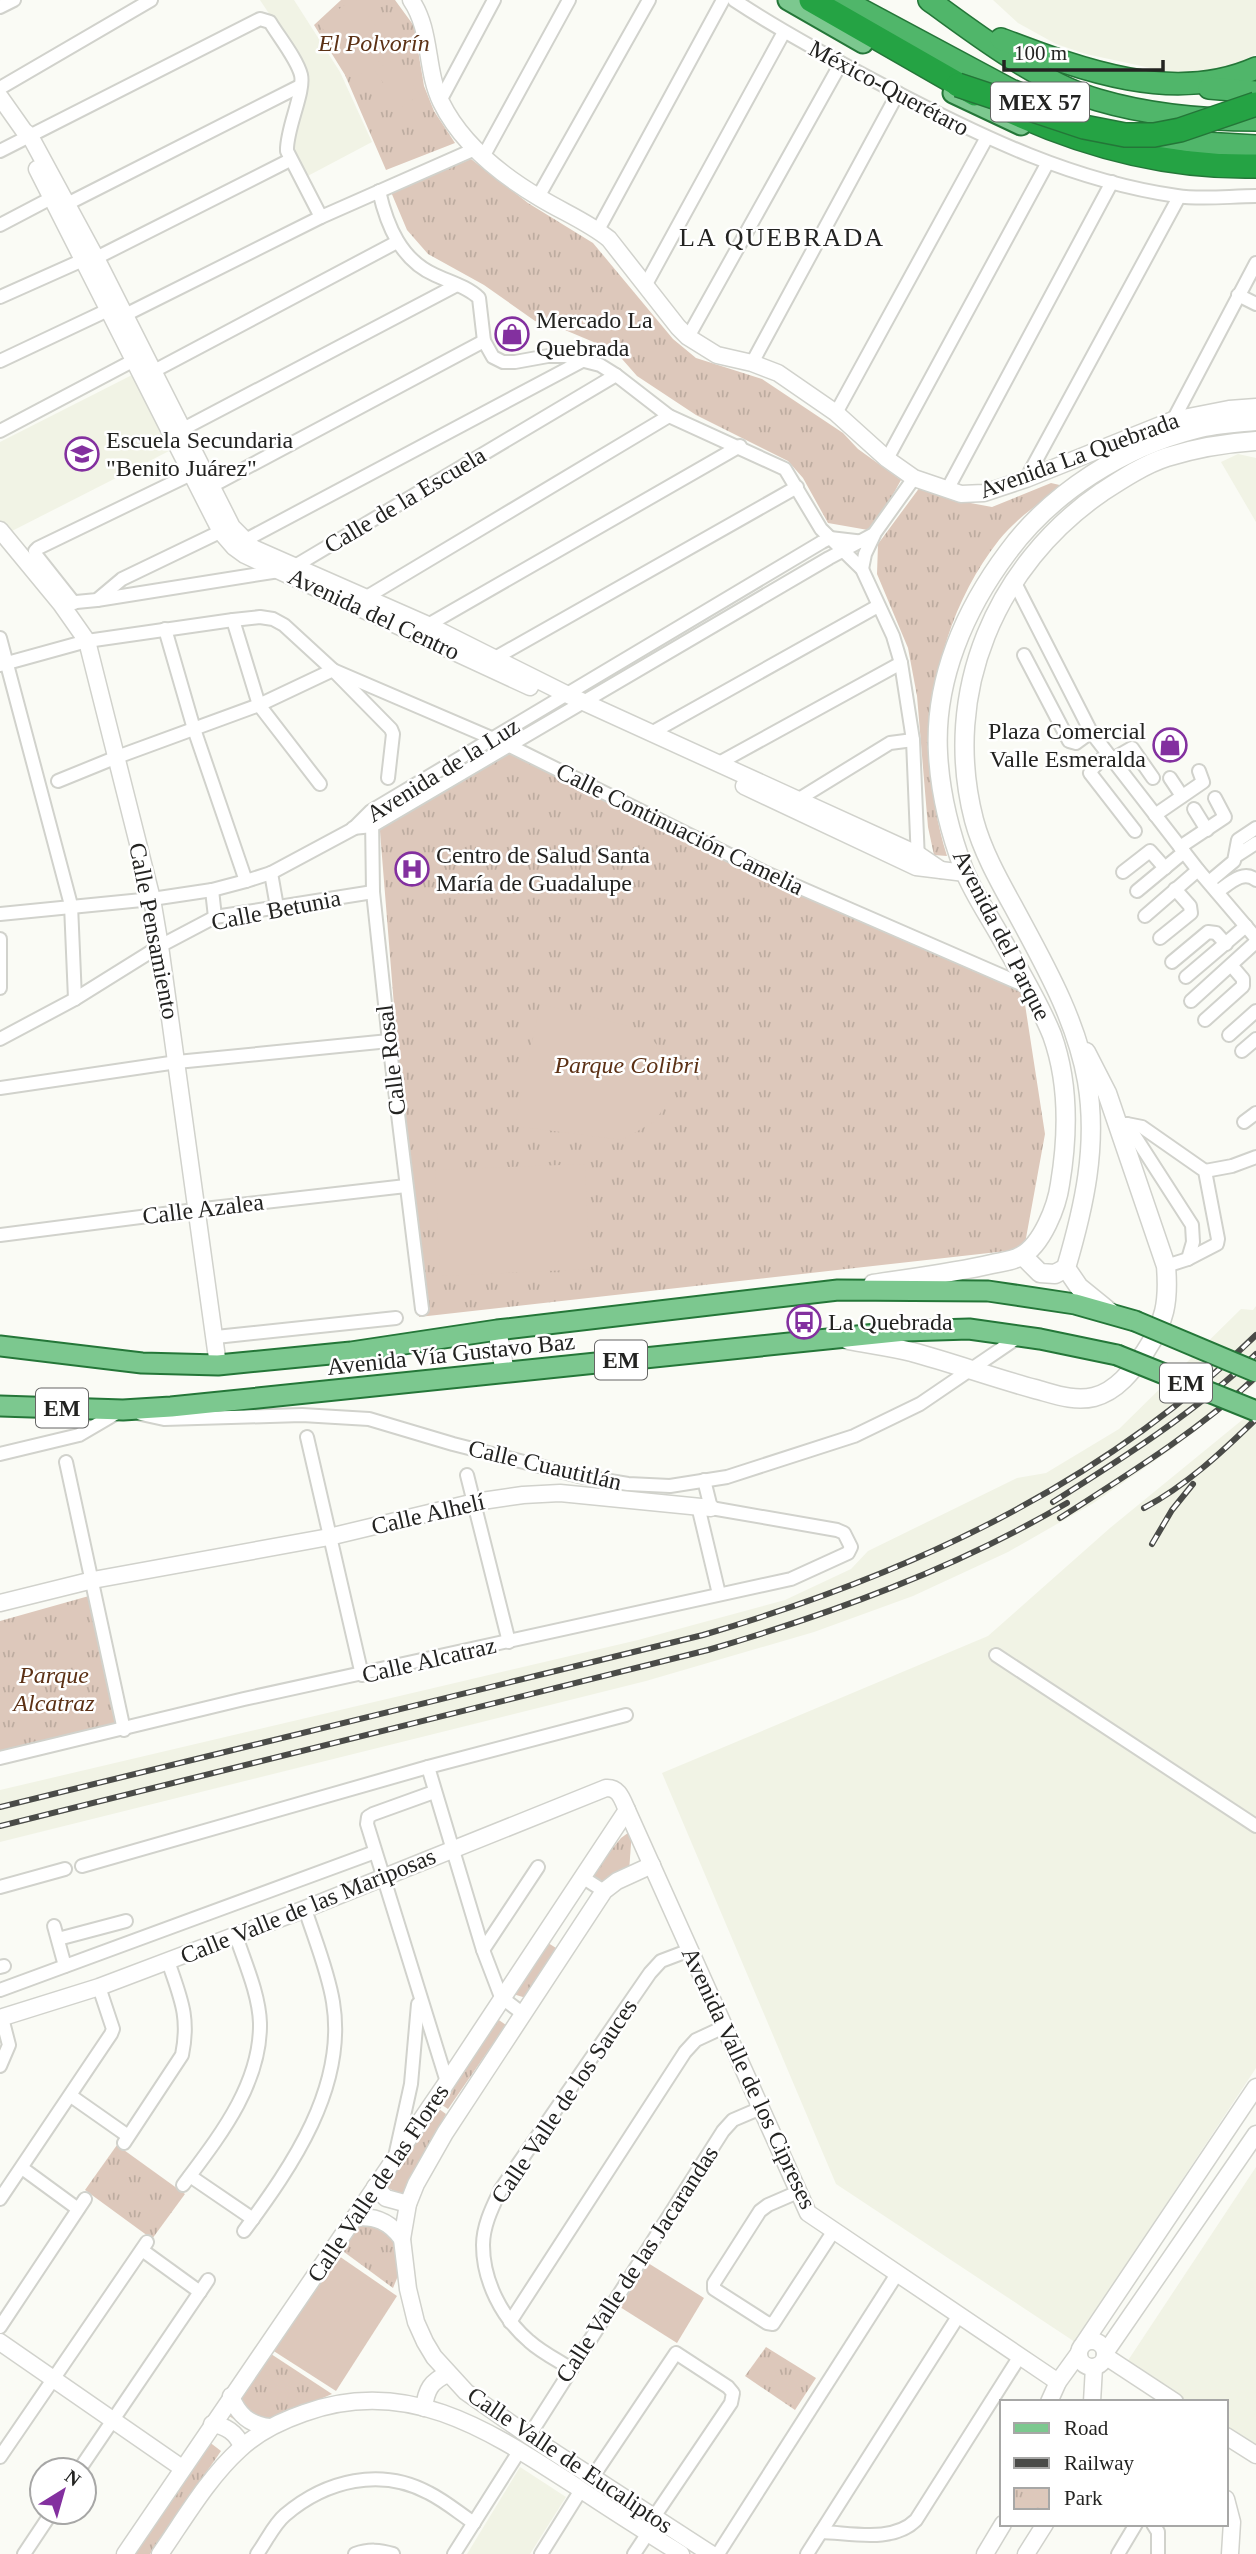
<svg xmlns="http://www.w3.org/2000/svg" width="1256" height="2554" font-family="Georgia,serif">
<defs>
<pattern id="park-tufts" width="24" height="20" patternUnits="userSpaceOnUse" patternTransform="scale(1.75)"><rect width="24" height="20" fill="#ddc8bb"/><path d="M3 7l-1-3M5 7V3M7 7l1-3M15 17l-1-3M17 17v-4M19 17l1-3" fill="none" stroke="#bdaca0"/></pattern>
</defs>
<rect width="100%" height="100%" fill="#fafbf5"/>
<g fill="#f1f3e5">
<polygon points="260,0 294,0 340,72 372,142 302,179 289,147 302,63"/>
<polygon points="993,0 1256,0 1256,54 1230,68 1178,74 1086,54 1056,44 1018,23"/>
<polygon points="132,375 173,449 10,532 0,521 0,442"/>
<polygon points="1238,454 1256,458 1256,522 1221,462"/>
<polygon points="1256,1306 1256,1382 1251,1387 1172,1449 1092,1504 1008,1552 913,1596 814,1632 646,1681 0,1842 0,1790 638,1640 785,1600 851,1569 868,1551 1017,1478 1046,1473 1119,1429 1241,1309 1253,1310"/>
<polygon points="1247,1416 1256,1421 1256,2068 1075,2342 836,2184 662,1773 988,1636 1110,1528"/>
<polygon points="1256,2167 1256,2450 1226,2430 1226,2402 1185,2402 1127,2362"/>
<polygon points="520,2467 566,2497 530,2554 467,2554"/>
</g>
<g fill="url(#park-tufts)">
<polygon points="341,0 395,0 414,26 424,86 434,111 455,143 386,170 345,75 314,25"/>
<polygon points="471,159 528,203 593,243 673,339 696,358 762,379 843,433 858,449 901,480 880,518 868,530 828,523 803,478 788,461 696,415 637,376 615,351 553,325 535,321 484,285 428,254 407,230 391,192"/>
<path d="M1051 483 1064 486C1040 502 1017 518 999 540 930 628 914 751 947 856L934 855 928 827 917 696 908 648 877 574 878 544 920 487 949 499 992 507Z"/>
<polygon points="516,749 708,852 1022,985 1045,1134 1024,1249 419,1317 379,819"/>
<polygon points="96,1594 101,1654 124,1730 0,1759 0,1621"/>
<polygon points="632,1830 629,1872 598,1884 593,1872 621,1838"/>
<polygon points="545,1941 556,1948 526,1998 513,1994"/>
<polygon points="493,2016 506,2025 448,2109 439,2103"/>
<polygon points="435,2106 446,2114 405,2197 383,2185"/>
<polygon points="117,2145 185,2194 152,2239 85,2190"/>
<polygon points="367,2219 399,2241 400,2271 393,2288 340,2249 345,2236"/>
<polygon points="766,2347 816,2378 795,2410 745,2376"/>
<polygon points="268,2352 332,2394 249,2429 226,2414"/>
<polygon points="208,2441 221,2451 150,2554 133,2554"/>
</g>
<g fill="#ddc8bb">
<polygon points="351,0 356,0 394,50 359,76 319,24"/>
<polygon points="395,58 420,95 400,108 375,71"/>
<polygon points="540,1004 644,1030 681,1073 673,1094 655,1121 622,1140 515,1126"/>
<polygon points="585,1164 590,1269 440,1276 435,1170"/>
<polygon points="336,2254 397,2296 336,2391 269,2348"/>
<polygon points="648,2263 704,2298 677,2343 620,2307"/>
</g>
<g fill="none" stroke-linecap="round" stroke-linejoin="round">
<defs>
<g id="minor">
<path d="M734 0C784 33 837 61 890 89 982 137 1073 181 1177 196 1202 200 1230 196 1256 196"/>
<polyline points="0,7 14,0"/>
<polyline points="0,88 151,0"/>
<polyline points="440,101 494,0"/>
<path d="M0 151 260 19 270 22C279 37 297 59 301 75 305 92 286 129 287 151L321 217"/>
<polyline points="483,157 569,0"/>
<path d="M379 191C387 226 401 260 435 275 450 282 468 287 479 298L484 341 493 357 503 362H515L548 356H565L600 365 616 375 669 416 785 469 821 529 862 569 893 636 901 663 913 740 918 861"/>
<polyline points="538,197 649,0"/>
<polyline points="67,204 300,86"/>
<polyline points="0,225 59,194"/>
<polyline points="598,230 723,0"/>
<polyline points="645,286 784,32"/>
<polyline points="1238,295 1256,304"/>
<polyline points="0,297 83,260 96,258 290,160"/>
<polyline points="125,315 321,217 475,149"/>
<polyline points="688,337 841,63"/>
<polyline points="0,361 108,310"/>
<polyline points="752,363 898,93"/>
<polyline points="154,371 397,242"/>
<polyline points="836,413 986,139"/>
<polyline points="1170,426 1256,263"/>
<polyline points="183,429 457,285"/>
<polyline points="0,431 142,356"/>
<polyline points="887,459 1047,164"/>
<polyline points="1026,479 1179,197"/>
<polyline points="212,486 484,341"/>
<polyline points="947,490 1112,182"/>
<polyline points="238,544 584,360"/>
<polyline points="862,569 865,554 874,535"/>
<polyline points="1015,583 1091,732 1198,870 1256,938"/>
<polyline points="365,598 669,416"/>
<polyline points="97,600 279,571 295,566 616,375"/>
<polyline points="66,603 97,600 122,579 228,528"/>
<polyline points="74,603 36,555 35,551 38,548 191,474"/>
<polyline points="233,620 259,705 320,784"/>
<polyline points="428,625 740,446"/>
<polyline points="165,629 194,729 246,881"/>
<polyline points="0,638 71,905 75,999"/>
<polyline points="1024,655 1069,741 1076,743 1091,732"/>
<polyline points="495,658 797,487"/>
<polyline points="0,665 87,641 233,620 260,617 273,619 284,625 333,670 391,729 393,734 388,778"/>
<polyline points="653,732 878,606"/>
<polyline points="1107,754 1093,768 1090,773 1135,831"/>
<polyline points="1111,760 1132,748 1153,778"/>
<polyline points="719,763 901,663"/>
<polyline points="1170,778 1182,796"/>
<polyline points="58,781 117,757 259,705 333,670 510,746 764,872 1028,987"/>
<polyline points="799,799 890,743 913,740"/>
<polyline points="1194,809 1207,830"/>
<polyline points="1155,815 1203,782 1199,771"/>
<polyline points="372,818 373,892 389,1041 422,1309"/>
<polyline points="353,828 372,826 829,558 874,534 914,478"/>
<polyline points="1180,847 1225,817 1215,798"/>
<polyline points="1236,856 1256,843"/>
<polyline points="1123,872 1150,851 1165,868"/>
<polyline points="271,873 277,907"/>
<polyline points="1209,882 1234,861 1238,840 1256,828"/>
<polyline points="212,890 215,917"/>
<polyline points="1137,891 1184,852"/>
<path d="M1217 892C1229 884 1243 869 1256 880"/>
<polyline points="0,914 152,899 212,890 246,881 271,873 353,829 371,811 822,542 830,538 864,542"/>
<polyline points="1145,916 1198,870"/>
<polyline points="1160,938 1191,913 1190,906 1175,889"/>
<polyline points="0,939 0,988"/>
<polyline points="1172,962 1208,932 1216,933 1226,944"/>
<polyline points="1186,977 1246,926"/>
<polyline points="1191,1001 1256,942"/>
<polyline points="1205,1020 1243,986 1243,979 1231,965"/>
<polyline points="1229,1035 1256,1011"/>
<polyline points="0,1039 75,999 160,946 215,917 373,892"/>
<polyline points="1242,1051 1256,1039"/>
<polyline points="0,1088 177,1062 389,1041"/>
<polyline points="1244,1122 1256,1113"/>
<polyline points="1116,1124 1127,1124 1142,1127 1205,1171 1218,1239 1217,1244 1188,1259 1166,1266"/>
<polyline points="1127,1124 1192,1225 1193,1242 1188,1259"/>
<polyline points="1205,1171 1232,1166 1256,1157"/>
<polyline points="0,1235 195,1210 406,1186"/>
<polyline points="216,1337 396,1318"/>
<polyline points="141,1414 164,1419 302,1415 369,1419 453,1444 579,1476 628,1484 670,1486 727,1477 854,1436 920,1404 1020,1336"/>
<polyline points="307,1437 362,1675"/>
<polyline points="0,1454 79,1435 120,1411"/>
<polyline points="66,1462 124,1730"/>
<polyline points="467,1475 509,1642"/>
<polyline points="698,1506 719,1594"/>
<polyline points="996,1655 1256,1826"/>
<polyline points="0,1758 244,1699 791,1579 848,1553 851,1547 844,1533 837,1530 711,1508 704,1480"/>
<polyline points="428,1767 483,1950 501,1997 522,2013"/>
<polyline points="434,1792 373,1814 368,1817 367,1824 447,2082"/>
<polyline points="82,1866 428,1767 626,1715"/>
<polyline points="582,1877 604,1891"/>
<polyline points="0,1887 65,1869"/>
<polyline points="54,1926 65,1966"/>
<polyline points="58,1939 126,1921"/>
<polyline points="483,1950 538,1867"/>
<polyline points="0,1967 4,1966"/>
<polyline points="0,1990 375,1852"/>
<polyline points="0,2066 9,2045 2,2018"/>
<polyline points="71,2096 128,2136"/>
<path d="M124 2143 182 2055C190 2016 180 1997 168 1961"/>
<polyline points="396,2152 411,2084 418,2004"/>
<polyline points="22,2168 78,2209"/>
<polyline points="190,2176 253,2219"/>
<path d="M183 2185C218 2138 261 2085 260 2023 259 1994 245 1963 236 1936"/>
<polyline points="798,2192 768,2205 760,2211 714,2283 714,2289 767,2323 773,2324 833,2232"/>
<polyline points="0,2199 111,2034 113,2029 99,1987"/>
<path d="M244 2231C292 2166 347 2087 333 2002 328 1971 315 1940 305 1909"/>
<polyline points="142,2250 200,2292"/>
<polyline points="510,2322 685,2052 696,2040 724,2027"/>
<polyline points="0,2327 85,2199"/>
<path d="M570 2368C557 2360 541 2352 529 2341 502 2318 483 2281 483 2245 483 2225 493 2206 501 2189L650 1973 661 1961 690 1950"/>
<polyline points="529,2436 723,2131 733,2120 761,2108"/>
<polyline points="0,2457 147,2242"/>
<polyline points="79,2470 208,2280"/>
<polyline points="592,2478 676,2353 728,2387 733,2393 731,2403 654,2517"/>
<polyline points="1153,2524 1158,2532 1158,2554"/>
<path d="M821 2532C852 2533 893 2543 916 2520L1020 2356"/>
<polyline points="24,2554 52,2512"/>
<path d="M257 2554C266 2542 274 2524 285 2515 326 2480 381 2467 429 2493 445 2501 459 2513 474 2523"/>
<path d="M355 2554C369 2549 380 2550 393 2554"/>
<polyline points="454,2554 520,2450"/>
<polyline points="541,2554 581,2490"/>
<polyline points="634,2554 648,2533"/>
<polyline points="718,2554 897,2274"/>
<polyline points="807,2554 959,2315"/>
<polyline points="1118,2554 1136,2524"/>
</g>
<g id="tertiary">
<path d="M411 0C432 31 425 69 441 102 461 143 501 175 540 198 563 212 588 222 609 239L678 327 688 337 717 355 752 363 778 373 836 413 887 459 914 478 961 494 984 493 1026 479 1173 420 1229 409 1256 407"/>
<polyline points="0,97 24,131 30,136 96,258 232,527 253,548 428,625 566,694 919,855 941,870"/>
<polyline points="37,169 221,532 234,547 245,555 530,687"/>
<polyline points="0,530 61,604 87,641 152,899 160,946 218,1365"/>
<polyline points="744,786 916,867 965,873"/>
<polyline points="0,1603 93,1580 329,1537 475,1502 523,1495 560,1493 711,1508"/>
<polyline points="652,1865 617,1881 604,1891 445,2133 416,2184 408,2204 402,2239 408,2289 416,2322 425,2342 434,2357 466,2392 529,2436 711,2554"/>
<path d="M0 2018 99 1987 305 1909 606 1788C619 1787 622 1799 627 1810L808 2213 1058 2382"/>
<polyline points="375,2187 386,2198 408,2204"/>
<path d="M354 2218C375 2215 390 2222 402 2239"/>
<circle cx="1092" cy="2354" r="13"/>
<polyline points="0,2342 182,2468"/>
<polyline points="1084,2343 1256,2087"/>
<polyline points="1105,2353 1256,2134"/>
<polyline points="1105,2356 1175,2402"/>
<path d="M231 2396C238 2415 250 2425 270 2427"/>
<polyline points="1049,2402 1058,2382 1079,2353"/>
<polyline points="1092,2402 1094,2367"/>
<path d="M424 2408C426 2390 431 2381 448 2374"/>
<path d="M212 2424C227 2426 236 2433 242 2446"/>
<polyline points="1226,2436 1256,2455"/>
<polyline points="1226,2499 1232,2522 1230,2554"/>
<polyline points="125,2554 447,2082 627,1810"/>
<path d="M160 2554C185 2518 208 2478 240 2449 258 2432 281 2421 304 2413 408 2375 490 2431 574 2485 609 2509 645 2531 681 2554"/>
<polyline points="985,2554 1003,2524"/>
<polyline points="1026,2554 1045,2524"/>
</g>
<g id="secondary">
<polyline points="1023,1256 1040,1273 1055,1274 1066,1268"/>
<path d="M873 1284C912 1278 953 1273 992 1264 1001 1262 1013 1261 1021 1256 1042 1245 1057 1206 1060 1184 1068 1136 1069 1082 1052 1035 1038 1000 1017 967 999 934 987 913 973 892 964 870 950 833 940 793 938 753 934 680 965 609 1008 552 1052 492 1124 447 1196 429 1215 424 1236 423 1256 421"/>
<path d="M1111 1313 1079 1287 1066 1268C1084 1207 1098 1146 1087 1081 1076 1018 1043 962 1013 906 998 879 982 850 974 820 941 692 996 565 1102 492 1122 479 1145 464 1167 457 1196 448 1227 443 1256 441"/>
<polyline points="497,1330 505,1372"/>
<path d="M848 1340C869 1344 891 1347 912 1352 953 1363 994 1378 1035 1389 1054 1394 1074 1402 1094 1397 1117 1391 1132 1371 1145 1352 1165 1322 1169 1302 1166 1266L1107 1093 1086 1052"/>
</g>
<g id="primary">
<polyline points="788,0 863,43"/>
<polyline points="953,93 1021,125"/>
<polyline points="0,1346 142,1363 218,1365 351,1352 497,1330 838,1290 988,1291 1075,1304 1135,1321"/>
<polyline points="0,1406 123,1410 171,1407 905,1331 969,1329 1040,1339 1117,1355"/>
</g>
<g id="trunk">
<polyline points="843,0 1011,90 1050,106"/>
<path d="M929 0C978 36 1039 82 1098 100 1149 115 1203 120 1256 120"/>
<path d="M1001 39C1080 69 1173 105 1256 68"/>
<polyline points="1209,88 1256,92"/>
<polyline points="1158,137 1203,143 1256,146"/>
</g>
<g id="motorway">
<polyline points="811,0 975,94"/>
<path d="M1006 109C1085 146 1168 168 1256 166"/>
</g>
</defs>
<use href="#minor" stroke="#d1d2cc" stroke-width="16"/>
<use href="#tertiary" stroke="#d1d2cc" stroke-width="19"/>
<use href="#secondary" stroke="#d1d2cc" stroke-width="21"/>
<use href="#primary" stroke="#247638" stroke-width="23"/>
<use href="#trunk" stroke="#247638" stroke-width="24"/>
<use href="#motorway" stroke="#247638" stroke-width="26"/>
<use href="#minor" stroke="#fff" stroke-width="12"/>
<use href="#tertiary" stroke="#fff" stroke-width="16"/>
<use href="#secondary" stroke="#fff" stroke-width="18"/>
<use href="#primary" stroke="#7cc88f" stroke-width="19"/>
<use href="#trunk" stroke="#50b66a" stroke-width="21"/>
<use href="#motorway" stroke="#25a344" stroke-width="23"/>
<defs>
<g id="rail">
<path d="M1053 1502C1123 1458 1196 1412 1256 1354"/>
<path d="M1144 1508C1187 1485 1222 1452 1256 1419"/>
<path d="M1060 1518C1127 1475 1197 1432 1256 1377"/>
<polyline points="1152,1544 1172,1510 1193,1484"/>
<path d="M0 1807 703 1635C907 1575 1102 1486 1256 1335"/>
<path d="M0 1826 708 1650C833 1613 954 1569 1067 1503"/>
</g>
</defs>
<use href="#rail" stroke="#4a4b48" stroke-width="6"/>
<use href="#rail" stroke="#fff" stroke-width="3.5" stroke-dasharray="10" stroke-linecap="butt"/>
<defs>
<g id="primary-bridge">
<polyline points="1135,1321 1256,1372"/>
<polyline points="1117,1355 1256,1411"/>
</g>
<polyline id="motorway-bridge" points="958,85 1084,127 1125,135 1154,135 1180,130 1256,104"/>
</defs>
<use href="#primary-bridge" stroke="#247638" stroke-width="23" stroke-linecap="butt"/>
<use href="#motorway-bridge" stroke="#247638" stroke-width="26" stroke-linecap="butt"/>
<use href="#primary-bridge" stroke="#7cc88f" stroke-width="19"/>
<use href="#motorway-bridge" stroke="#25a344" stroke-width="23"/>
</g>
<defs>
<symbol id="shop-ring" viewBox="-11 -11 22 22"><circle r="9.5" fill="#fff" stroke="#83309f" stroke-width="1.5"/><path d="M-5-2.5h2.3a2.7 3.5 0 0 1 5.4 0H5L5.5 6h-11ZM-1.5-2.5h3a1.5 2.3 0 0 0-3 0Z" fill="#83309f"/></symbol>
<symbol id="school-ring" viewBox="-11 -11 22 22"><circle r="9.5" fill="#fff" stroke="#83309f" stroke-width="1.5"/><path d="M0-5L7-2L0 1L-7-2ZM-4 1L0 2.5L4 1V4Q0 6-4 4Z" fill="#83309f"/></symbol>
<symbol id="hospital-ring" viewBox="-11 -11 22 22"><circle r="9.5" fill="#fff" stroke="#83309f" stroke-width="1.5"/><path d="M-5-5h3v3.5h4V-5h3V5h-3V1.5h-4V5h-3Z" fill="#83309f"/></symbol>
<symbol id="bus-ring" viewBox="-11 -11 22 22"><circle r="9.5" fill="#fff" stroke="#83309f" stroke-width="1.5"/><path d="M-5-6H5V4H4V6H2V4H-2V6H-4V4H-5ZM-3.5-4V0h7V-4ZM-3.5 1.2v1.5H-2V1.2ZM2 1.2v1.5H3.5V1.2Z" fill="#83309f"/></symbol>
</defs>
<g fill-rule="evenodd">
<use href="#shop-ring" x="493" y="315" width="38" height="38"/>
<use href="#school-ring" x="63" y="435" width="38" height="38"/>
<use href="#shop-ring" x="1151" y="726" width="38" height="38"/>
<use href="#hospital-ring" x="393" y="850" width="38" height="38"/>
<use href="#bus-ring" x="785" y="1303" width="38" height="38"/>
</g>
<g text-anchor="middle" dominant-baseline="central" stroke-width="5" stroke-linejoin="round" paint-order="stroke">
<g fill="#fff" stroke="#656564" stroke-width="2">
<rect x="991" y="82.5" width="98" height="39" rx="5"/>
<rect x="595" y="1340.5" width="52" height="39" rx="5"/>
<rect x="1160" y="1363.5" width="52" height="39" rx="5"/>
<rect x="36" y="1388.5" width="52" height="39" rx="5"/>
</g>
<g font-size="23" font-weight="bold" fill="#232321">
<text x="1040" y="102">MEX 57</text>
<text x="621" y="1360">EM</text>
<text x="1186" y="1383">EM</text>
<text x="62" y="1408">EM</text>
</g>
<g font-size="24" font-style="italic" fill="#5c3115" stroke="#fff">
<text x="374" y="43">El Polvorín</text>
<text x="627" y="1065">Parque Colibri</text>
<text x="54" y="1675">Parque<tspan x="54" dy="28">Alcatraz</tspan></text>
</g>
<g font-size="24" fill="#232321" stroke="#fff">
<text transform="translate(889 88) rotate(28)">México-Querétaro</text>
<text transform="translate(1079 455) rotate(-20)">Avenida La Quebrada</text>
<text transform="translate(405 500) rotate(-31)">Calle de la Escuela</text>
<text transform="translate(374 614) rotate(25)">Avenida del Centro</text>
<text transform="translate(443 770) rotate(-32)">Avenida de la Luz</text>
<text transform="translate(680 829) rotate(26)">Calle Continuación Camelia</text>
<text transform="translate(276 910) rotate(-11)">Calle Betunia</text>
<text transform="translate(154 931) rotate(79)">Calle Pensamiento</text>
<text transform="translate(1002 935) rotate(63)">Avenida del Parque</text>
<text transform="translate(391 1060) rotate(-97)">Calle Rosal</text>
<text transform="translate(203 1209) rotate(-7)">Calle Azalea</text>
<text transform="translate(451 1354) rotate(-6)">Avenida Vía Gustavo Baz</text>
<text transform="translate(545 1465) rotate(13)">Calle Cuautitlán</text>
<text transform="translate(428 1514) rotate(-13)">Calle Alhelí</text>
<text transform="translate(429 1660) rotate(-13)">Calle Alcatraz</text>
<text transform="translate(308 1906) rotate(-22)">Calle Valle de las Mariposas</text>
<text transform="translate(749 2078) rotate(65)">Avenida Valle de los Cipreses</text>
<text transform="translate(564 2101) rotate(-56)">Calle Valle de los Sauces</text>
<text transform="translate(378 2183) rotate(-56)">Calle Valle de las Flores</text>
<text transform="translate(637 2264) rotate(-57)">Calle Valle de las Jacarandas</text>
<text transform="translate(570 2460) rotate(34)">Calle Valle de Eucaliptos</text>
</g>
<g font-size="24" fill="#232321" stroke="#fff" text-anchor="start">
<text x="536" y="320">Mercado La<tspan x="536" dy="28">Quebrada</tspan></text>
<text x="106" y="440">Escuela Secundaria<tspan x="106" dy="28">"Benito Juárez"</tspan></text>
<text x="1146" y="731" text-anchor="end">Plaza Comercial<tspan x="1146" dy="28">Valle Esmeralda</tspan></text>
<text x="436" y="855">Centro de Salud Santa<tspan x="436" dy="28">María de Guadalupe</tspan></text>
<text x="828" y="1322">La Quebrada</text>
</g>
<g font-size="26" letter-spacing="2" fill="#232321" stroke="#fff">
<text x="782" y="237">LA QUEBRADA</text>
</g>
</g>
<rect x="1000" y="2400" width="228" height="126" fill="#ffffff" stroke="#a7a7a6" stroke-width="2"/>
<rect x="1014" y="2423" width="35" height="10" fill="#7cc88f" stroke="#a7a7a6" stroke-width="2"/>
<text x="1064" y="2435" font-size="21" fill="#232321">Road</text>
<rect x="1014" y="2458" width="35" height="10" fill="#4a4b48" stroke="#a7a7a6" stroke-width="2"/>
<text x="1064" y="2470" font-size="21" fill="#232321">Railway</text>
<rect x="1014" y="2488" width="35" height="21" fill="url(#park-tufts)" stroke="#a7a7a6" stroke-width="2"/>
<text x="1064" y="2505" font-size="21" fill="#232321">Park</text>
<g transform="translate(63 2491) rotate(37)"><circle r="33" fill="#ffffff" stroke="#a7a7a6" stroke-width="2"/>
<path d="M0-5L12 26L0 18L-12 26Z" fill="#83309f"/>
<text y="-10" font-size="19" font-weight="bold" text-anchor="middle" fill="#232321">N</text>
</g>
<path d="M1004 60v10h159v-10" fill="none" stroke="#232321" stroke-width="3.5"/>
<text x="1014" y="60" font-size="21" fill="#232321" stroke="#ffffff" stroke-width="5" paint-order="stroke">100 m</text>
</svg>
